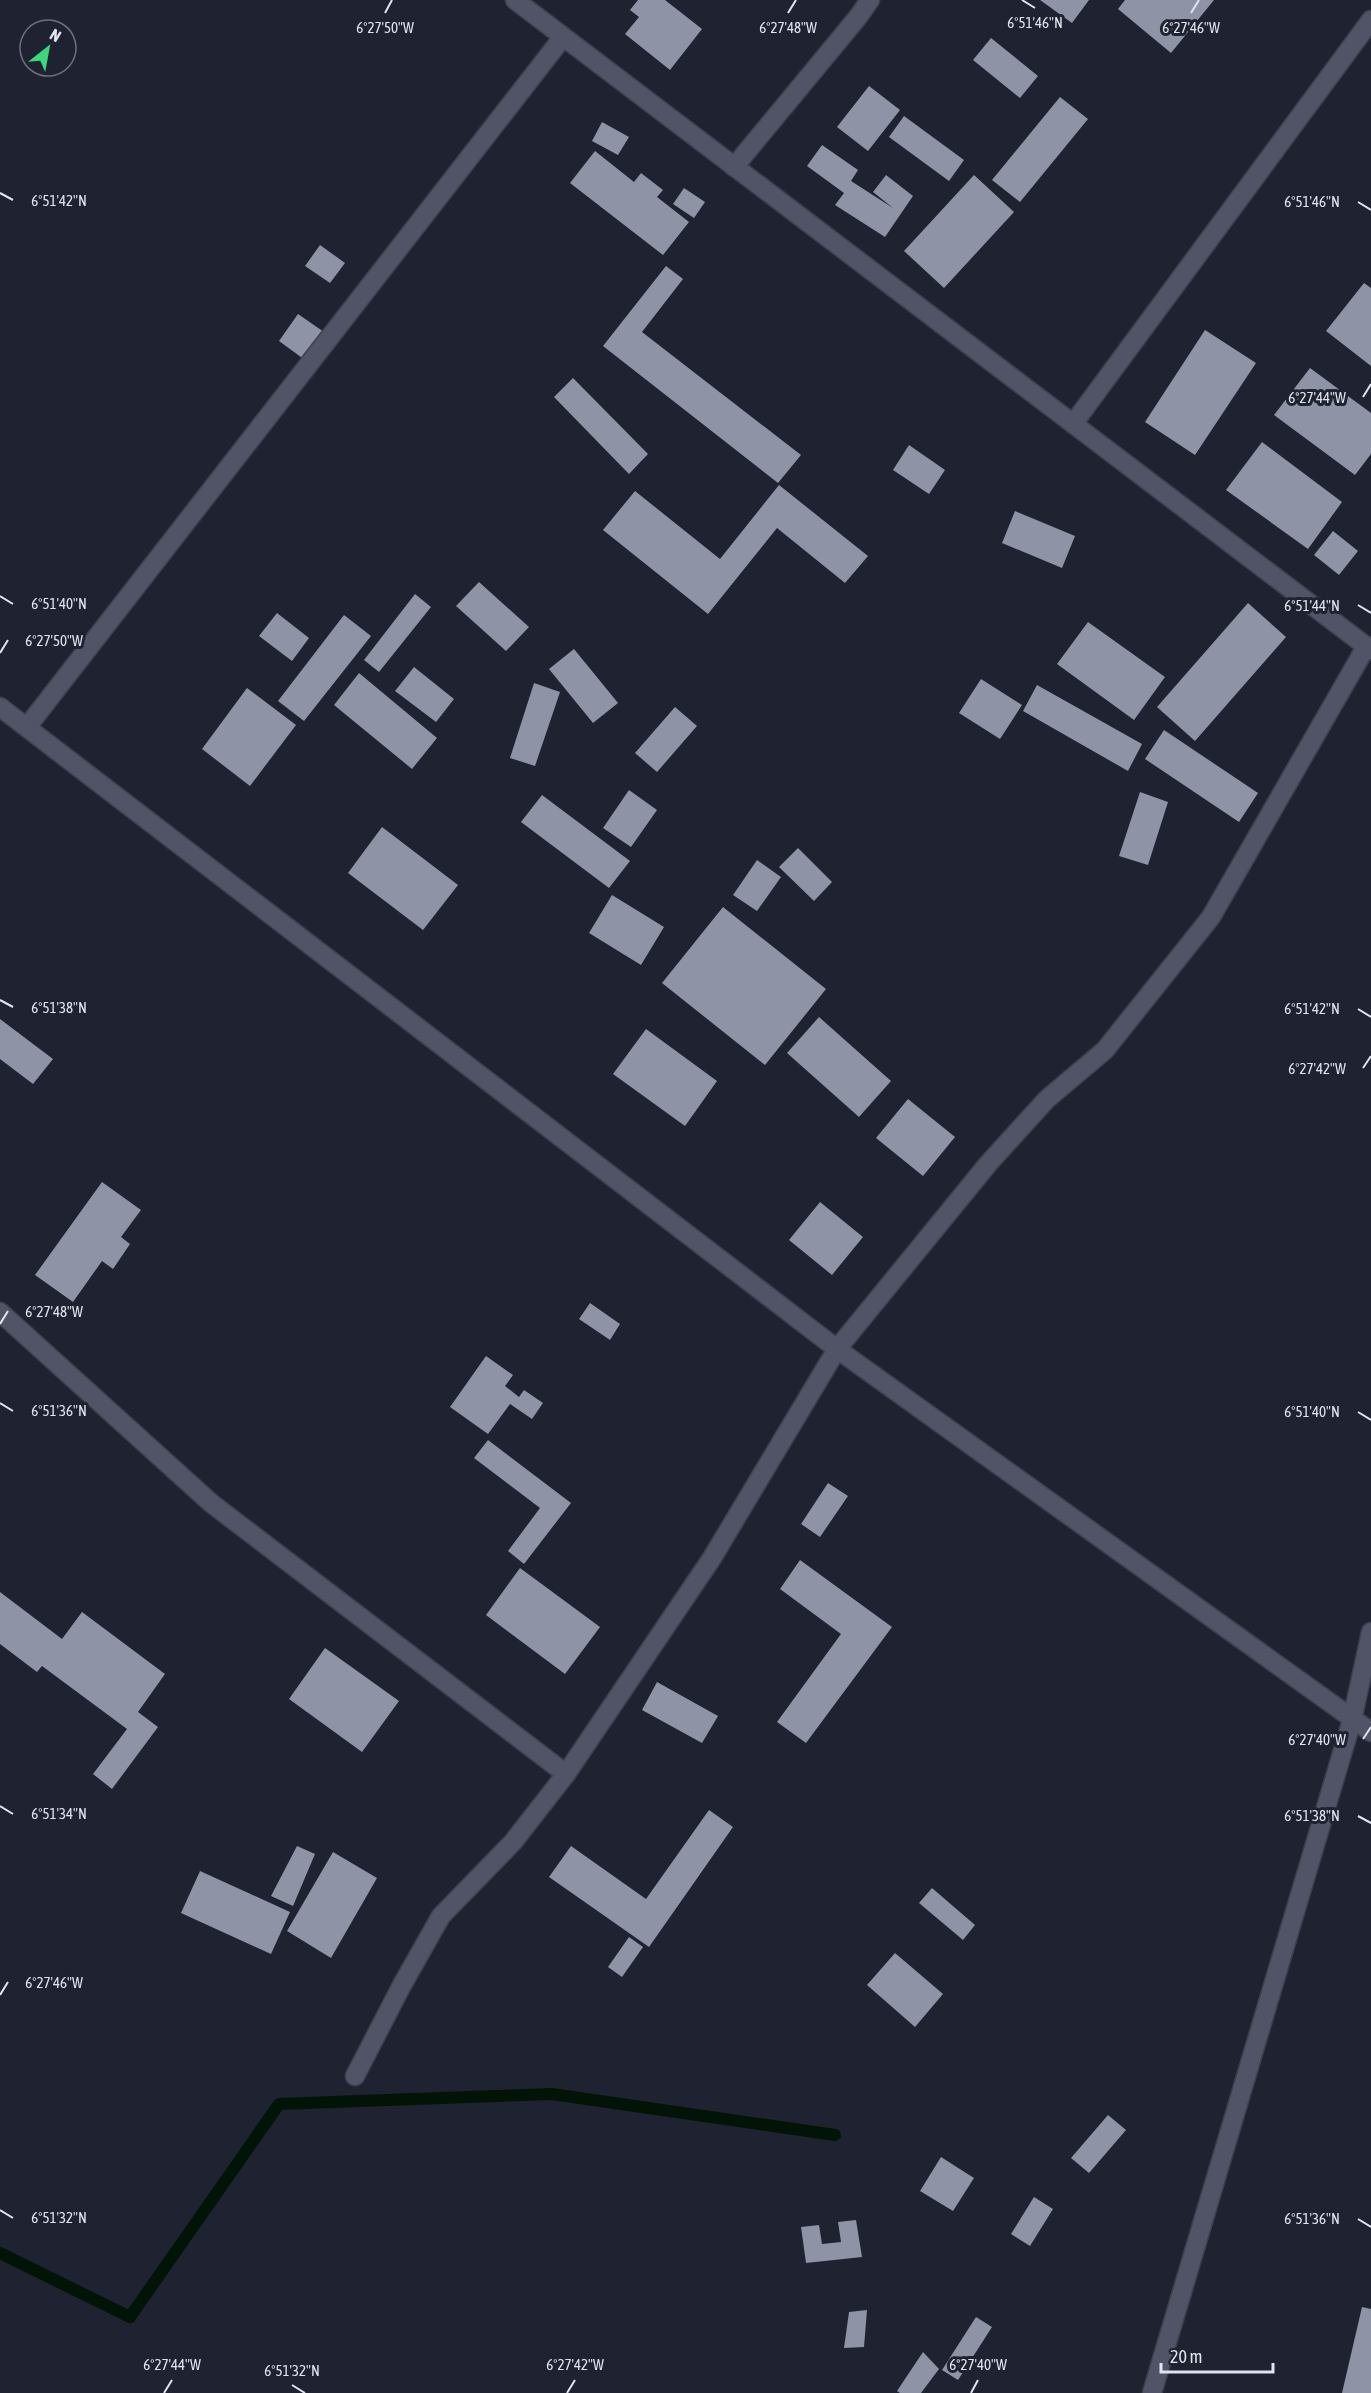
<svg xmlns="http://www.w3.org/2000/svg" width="1371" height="2393" font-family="'Asap Condensed',sans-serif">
<rect width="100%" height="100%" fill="#1f2231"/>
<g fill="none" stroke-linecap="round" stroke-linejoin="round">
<polyline stroke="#011406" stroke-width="12" points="0,2253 130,2317 279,2104 552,2094 835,2135"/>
</g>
<g fill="#8e93a6">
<polygon points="638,0 665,0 702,29 670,70 625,34 639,17 630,10"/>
<polygon points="1040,0 1089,0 1072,23"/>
<polygon points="1125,0 1214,0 1171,53 1118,9"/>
<polygon points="991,38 1038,76 1020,98 973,60"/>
<polygon points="869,86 900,110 868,151 837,127"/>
<polygon points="1060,97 1088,119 1020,202 992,180"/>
<polygon points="904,116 964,160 949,181 889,137"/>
<polygon points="602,122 629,137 618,155 592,141"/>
<polygon points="822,145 858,170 851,181 893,208 873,192 886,175 913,196 885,237 835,205 844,193 807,166"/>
<polygon points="595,151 634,182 641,173 663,190 657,197 689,222 663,255 570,183"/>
<polygon points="974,175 1014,212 944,288 904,251"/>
<polygon points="684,188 705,202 694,218 673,204"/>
<polygon points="320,245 345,263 330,283 305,266"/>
<polygon points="666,266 683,279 642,332 801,455 778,483 603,346"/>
<polygon points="1364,283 1371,288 1371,366 1326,331"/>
<polygon points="298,314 324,332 305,360 279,341"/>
<polygon points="1205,330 1256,363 1195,455 1145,422"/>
<polygon points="1310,368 1371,413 1371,454 1355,475 1274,415"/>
<polygon points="573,378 648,454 629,474 554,397"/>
<polygon points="1262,442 1342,502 1308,549 1226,490"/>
<polygon points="909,445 945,470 929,494 893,470"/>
<polygon points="779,485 868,556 845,583 777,528 708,614 603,530 635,491 720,559"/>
<polygon points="1015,511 1075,536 1062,568 1002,543"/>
<polygon points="1333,531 1358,551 1339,575 1314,555"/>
<polygon points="479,582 529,627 506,651 456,606"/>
<polygon points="415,594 431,607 379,672 364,660"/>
<polygon points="1248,603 1286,637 1195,741 1157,707"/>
<polygon points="277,613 309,638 292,661 259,636"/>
<polygon points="344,615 371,636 304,721 278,701"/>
<polygon points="1088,622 1165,677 1134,720 1057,664"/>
<polygon points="574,649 618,703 593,723 549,669"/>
<polygon points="414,667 454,699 436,722 395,691"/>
<polygon points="359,673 437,738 412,769 334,705"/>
<polygon points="981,679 1022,705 1000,739 959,713"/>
<polygon points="534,683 560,692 535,766 510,758"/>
<polygon points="1037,685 1142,744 1128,771 1023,711"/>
<polygon points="247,688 296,725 250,786 202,749"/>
<polygon points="675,707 697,726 657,772 635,753"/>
<polygon points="1164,730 1258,793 1239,822 1145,759"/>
<polygon points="629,790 657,810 631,847 603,828"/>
<polygon points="1140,792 1168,802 1148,865 1119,856"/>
<polygon points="542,795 630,861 609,888 521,822"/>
<polygon points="382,827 458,885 423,930 348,873"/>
<polygon points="798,848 832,882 814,901 779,867"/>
<polygon points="757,860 781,877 757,911 733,895"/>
<polygon points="612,895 664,927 641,965 589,933"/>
<polygon points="723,907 826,989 765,1065 662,983"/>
<polygon points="819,1017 891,1081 859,1117 787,1053"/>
<polygon points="0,1019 53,1059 33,1084 0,1059"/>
<polygon points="646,1029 717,1081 685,1126 613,1074"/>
<polygon points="908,1099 955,1137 923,1176 876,1138"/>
<polygon points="102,1182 141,1210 121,1237 130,1244 113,1269 102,1261 73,1302 35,1275"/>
<polygon points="820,1202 863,1237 832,1275 789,1240"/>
<polygon points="590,1303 620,1324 610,1340 579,1319"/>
<polygon points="486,1356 513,1375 505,1386 519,1397 524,1390 543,1403 532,1419 510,1404 488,1434 450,1407"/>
<polygon points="488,1440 571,1503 524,1564 508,1551 540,1508 474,1458"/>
<polygon points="828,1483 848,1496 820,1537 801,1524"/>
<polygon points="800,1560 892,1627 806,1743 777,1722 841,1634 780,1589"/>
<polygon points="520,1568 600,1627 565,1674 486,1615"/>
<polygon points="0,1592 62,1639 82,1612 165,1674 138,1712 158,1727 112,1789 93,1774 127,1729 42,1666 37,1672 0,1644"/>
<polygon points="325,1648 399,1701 362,1752 289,1699"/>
<polygon points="657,1682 718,1716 702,1743 642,1710"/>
<polygon points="709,1810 733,1827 649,1947 549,1877 571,1846 646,1899"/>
<polygon points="297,1846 315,1854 293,1906 271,1896"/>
<polygon points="333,1852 377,1878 331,1958 287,1931"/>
<polygon points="200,1871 290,1912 271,1954 181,1913"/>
<polygon points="932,1888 975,1925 963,1940 919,1903"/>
<polygon points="629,1937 643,1947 622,1977 608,1967"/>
<polygon points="895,1953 943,1994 915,2027 867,1985"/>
<polygon points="1108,2115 1126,2130 1089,2173 1071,2158"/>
<polygon points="941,2157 974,2178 953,2211 920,2191"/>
<polygon points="1034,2197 1053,2209 1030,2246 1011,2234"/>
<polygon points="856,2220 862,2257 806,2263 801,2227 819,2225 822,2244 841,2242 838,2222"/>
<polygon points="1362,2307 1371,2309 1371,2393 1342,2393"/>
<polygon points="867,2310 864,2347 844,2348 849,2312"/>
<polygon points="976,2317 992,2327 958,2380 942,2370"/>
<polygon points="923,2352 939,2369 921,2393 900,2393 897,2391"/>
</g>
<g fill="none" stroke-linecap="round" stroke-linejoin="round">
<defs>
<g id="street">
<polyline points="515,0 1371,650"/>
<polyline points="734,167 858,17 870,0"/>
<polyline points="1073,424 1371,20"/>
<polyline points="27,727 563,37"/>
<polyline points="0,1312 211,1503 566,1774"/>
<polyline points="355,2076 402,1985 441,1916 513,1842 566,1774 712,1558 837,1349 988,1164 1047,1099 1105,1050 1211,917 1366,647"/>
<polyline points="1152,2393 1352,1720 1371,1632"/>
</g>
<polyline id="secondary" points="0,707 837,1349 1371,1732"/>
</defs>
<use href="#street" stroke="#3d3f4c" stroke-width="21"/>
<use href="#secondary" stroke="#3d3f4c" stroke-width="21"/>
<use href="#street" stroke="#505466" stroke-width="18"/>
<use href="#secondary" stroke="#505466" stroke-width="18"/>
</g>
<path fill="none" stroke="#e1e4ee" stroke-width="2" d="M1022 0 1035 8M385 13 392 0M788 13 796 0M1191 13 1199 0M0 193 13 200M1358 202 1371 210M1363 397 1371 384M0 596 13 604M1358 605 1371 613M0 653 8 640M0 1000 13 1007M1358 1009 1371 1017M1363 1068 1371 1056M0 1324 8 1311M0 1403 13 1411M1358 1412 1371 1420M1363 1739 1371 1727M0 1806 13 1814M1358 1816 1371 1823M0 1995 8 1982M0 2210 13 2218M1358 2219 1371 2227M292 2385 305 2393M164 2393 172 2380M567 2393 575 2380M971 2393 978 2380"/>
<g font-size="15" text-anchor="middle" fill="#e1e4ee" stroke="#1f2231" stroke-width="6" stroke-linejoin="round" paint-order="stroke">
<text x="1035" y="28">6°51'46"N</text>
<text x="385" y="33">6°27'50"W</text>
<text x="788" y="33">6°27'48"W</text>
<text x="1191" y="33">6°27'46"W</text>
<text x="59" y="206">6°51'42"N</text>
<text x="1312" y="207">6°51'46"N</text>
<text x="1317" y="403">6°27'44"W</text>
<text x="59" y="609">6°51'40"N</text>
<text x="1312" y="611">6°51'44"N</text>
<text x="54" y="646">6°27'50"W</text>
<text x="59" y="1013">6°51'38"N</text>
<text x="1312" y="1014">6°51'42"N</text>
<text x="1317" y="1074">6°27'42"W</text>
<text x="54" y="1317">6°27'48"W</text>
<text x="59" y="1416">6°51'36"N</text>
<text x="1312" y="1417">6°51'40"N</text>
<text x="1317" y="1745">6°27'40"W</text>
<text x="59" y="1819">6°51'34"N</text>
<text x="1312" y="1821">6°51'38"N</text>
<text x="54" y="1988">6°27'46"W</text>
<text x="59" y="2223">6°51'32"N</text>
<text x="1312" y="2224">6°51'36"N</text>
<text x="172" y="2370">6°27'44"W</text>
<text x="575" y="2370">6°27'42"W</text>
<text x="978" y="2370">6°27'40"W</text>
<text x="292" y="2376">6°51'32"N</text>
</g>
<g transform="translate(48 48) rotate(31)"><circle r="28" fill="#1f2231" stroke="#6d707d" stroke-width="1.5"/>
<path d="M0-4.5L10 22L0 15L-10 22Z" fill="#3dd77e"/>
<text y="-9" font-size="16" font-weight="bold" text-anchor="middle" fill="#e1e4ee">N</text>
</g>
<path d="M1161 2363v9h112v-9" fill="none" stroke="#e1e4ee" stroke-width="3"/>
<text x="1170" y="2363" font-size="18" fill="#e1e4ee" stroke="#1f2231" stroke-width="4.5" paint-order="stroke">20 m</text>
</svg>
